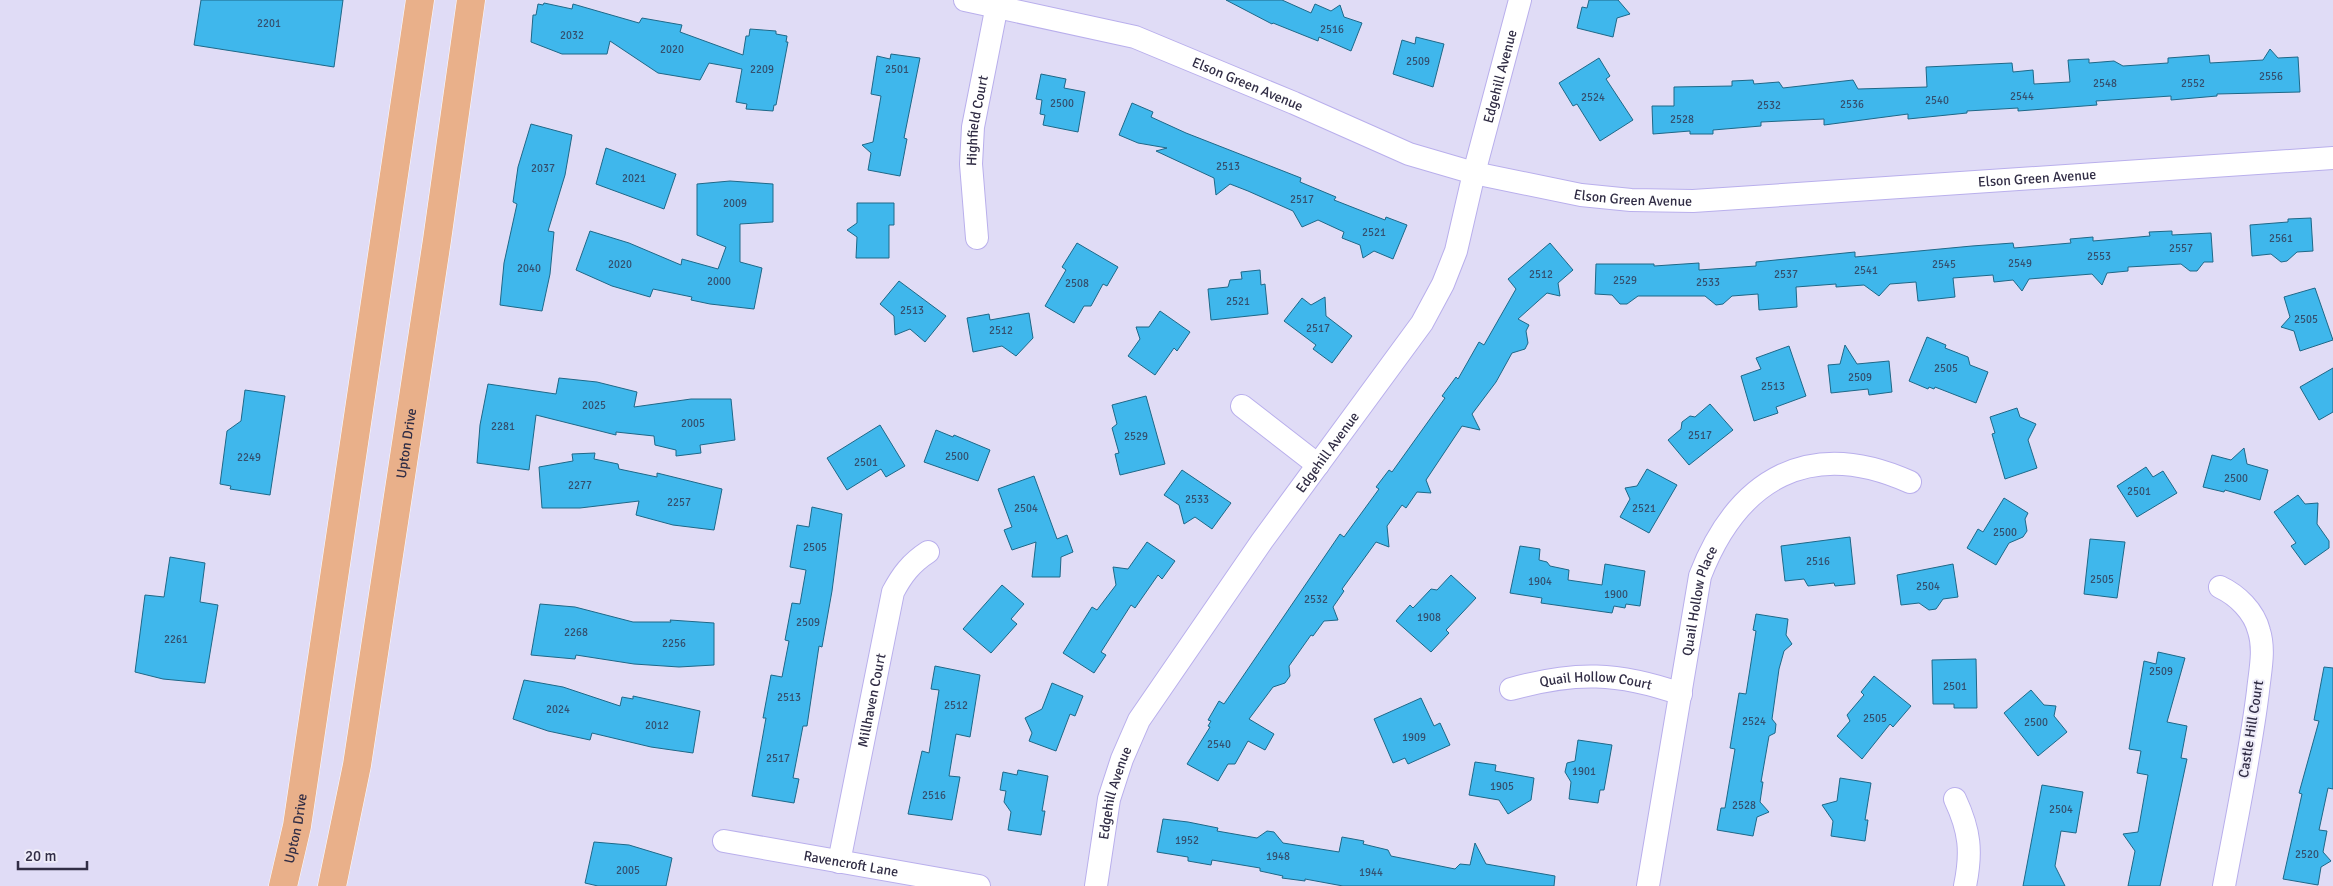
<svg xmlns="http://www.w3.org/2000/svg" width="2333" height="886" font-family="Signika,sans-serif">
<rect width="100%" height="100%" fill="#e0dcf6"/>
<g fill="#3fb7ec" stroke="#1f6888">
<polygon points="201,0 343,0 334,67 194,45"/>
<polygon points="1226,0 1282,0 1311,13 1315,4 1331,11 1340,5 1344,17 1362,23 1351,51 1319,37 1318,41 1273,23 1272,24"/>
<polygon points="1589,0 1618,0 1630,14 1617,18 1613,37 1577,28 1582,7 1587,8"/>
<polygon points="544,3 572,9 573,4 639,23 642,18 682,25 680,32 743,55 746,36 749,36 750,29 776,31 776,34 787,36 786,42 788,42 776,105 774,105 773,111 746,109 747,104 736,102 742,69 709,63 700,80 658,73 610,41 607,54 562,54 531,42 533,15 536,15 538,4 543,5"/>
<polygon points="1416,37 1444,44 1433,87 1393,74 1402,40 1415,44"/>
<polygon points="2270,49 2278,58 2298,57 2300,92 2217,94 2217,96 2171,100 2171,96 2096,101 2097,105 2018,111 2018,108 1967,111 1967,113 1908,119 1908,114 1824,125 1824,119 1761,122 1761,126 1713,130 1713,134 1690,134 1690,131 1653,134 1652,106 1674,106 1674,87 1732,86 1732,81 1753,80 1754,84 1779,82 1783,88 1853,80 1858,89 1927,87 1926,67 2012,63 2013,72 2033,70 2034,84 2070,82 2068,60 2089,59 2089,63 2114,61 2123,66 2168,63 2168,58 2209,55 2210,63 2263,60"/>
<polygon points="891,54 920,58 904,138 907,139 900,176 868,170 871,153 862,145 873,142 881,96 871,94 877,56 890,59"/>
<polygon points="1599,58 1610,76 1606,79 1633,120 1600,141 1577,104 1573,106 1559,83"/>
<polygon points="1041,74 1066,79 1064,88 1085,92 1078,132 1043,125 1045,115 1040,114 1042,100 1036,99"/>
<polygon points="1132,103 1153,112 1151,117 1186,133 1301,178 1300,182 1336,197 1334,200 1385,220 1386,217 1407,225 1393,259 1374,251 1363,258 1360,245 1342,238 1344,232 1318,220 1302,227 1293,211 1248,191 1230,184 1216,195 1214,178 1156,151 1167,148 1138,143 1119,135"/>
<polygon points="531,124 572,135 565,175 548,231 554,232 550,274 542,311 500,305 504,263 517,204 513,202 518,167"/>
<polygon points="606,148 676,174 664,209 596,184"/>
<polygon points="730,181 773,184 773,222 740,224 740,262 762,268 754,309 710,304 691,300 692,297 653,289 650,297 612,286 576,270 590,231 629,243 681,265 682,259 718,269 726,247 697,235 697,184"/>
<polygon points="857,203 894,203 894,225 889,225 889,258 856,258 857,237 847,230 857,223"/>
<polygon points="2311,218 2313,251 2297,252 2287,261 2281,262 2271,254 2252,256 2250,225 2288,222 2288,219"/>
<polygon points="2172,231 2172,235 2211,233 2213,262 2204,262 2197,271 2190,271 2181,264 2128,267 2128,271 2107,273 2102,285 2092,274 2029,279 2022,291 2013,280 1994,282 1993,275 1953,278 1955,297 1918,301 1916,282 1890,284 1879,296 1864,285 1836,287 1836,284 1796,287 1797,307 1759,310 1758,294 1732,296 1723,304 1716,305 1705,296 1638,296 1627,304 1620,304 1612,295 1595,294 1596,264 1654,264 1654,266 1699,263 1699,270 1756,266 1756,262 1855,252 1855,257 1972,246 2013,243 2014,248 2071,243 2070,239 2093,237 2093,241 2150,236 2149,232"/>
<polygon points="1077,243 1118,267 1107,286 1103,284 1091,306 1084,306 1074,323 1045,306 1066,270 1062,267"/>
<polygon points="1550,243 1573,270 1558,283 1560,296 1547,293 1518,319 1529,325 1526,331 1528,343 1525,349 1512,353 1496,382 1472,414 1480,430 1462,426 1426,480 1431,493 1417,492 1406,508 1402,505 1387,526 1389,547 1376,542 1342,589 1344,591 1333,607 1338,620 1324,621 1313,636 1311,635 1289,666 1290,676 1285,683 1273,687 1249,719 1274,734 1265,750 1248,741 1235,764 1228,764 1218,781 1187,764 1210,727 1208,726 1211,721 1208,720 1219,701 1224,704 1340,534 1344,537 1379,489 1376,487 1389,470 1392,472 1445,398 1442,396 1456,377 1458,379 1479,342 1484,345 1516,289 1508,279"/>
<polygon points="1260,270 1261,285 1265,284 1268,314 1211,320 1208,289 1228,287 1230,280 1242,279 1241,272"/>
<polygon points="899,281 946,316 925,342 910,329 895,335 894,316 880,304"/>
<polygon points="2315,288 2333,340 2300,351 2294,331 2281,327 2290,317 2284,297"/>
<polygon points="1325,297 1326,316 1352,336 1332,363 1313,349 1316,345 1284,321 1302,298 1311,305"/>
<polygon points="1160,311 1190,332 1177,351 1174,348 1155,375 1128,356 1140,339 1136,327 1149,327"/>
<polygon points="1029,313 1033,338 1016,356 1002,346 973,352 967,318 989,314 990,320"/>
<polygon points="1927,337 1946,345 1945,348 1968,357 1970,365 1988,372 1976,403 1935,387 1934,389 1929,387 1928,389 1909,381"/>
<polygon points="1845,345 1857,364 1889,361 1892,392 1869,395 1868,389 1831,393 1828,365 1840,364"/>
<polygon points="1789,346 1806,396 1776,407 1778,413 1754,421 1741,376 1761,369 1756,358"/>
<polygon points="2333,368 2333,412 2319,420 2300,387"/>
<polygon points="559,378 597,382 637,392 634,407 691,399 731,399 735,440 700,445 701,453 676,456 676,450 655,445 654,436 616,432 616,435 536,415 529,470 477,463 480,425 488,384 556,394"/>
<polygon points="245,390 285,396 270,495 230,489 231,486 220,484 227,431 241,421"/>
<polygon points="1146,396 1165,464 1120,475 1115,454 1119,453 1112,428 1117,424 1112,405"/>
<polygon points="1710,404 1733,430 1689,465 1668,440 1681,429 1682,422 1690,416 1695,417"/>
<polygon points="2017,408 2020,417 2036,424 2028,440 2037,468 2005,479 1992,434 1995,433 1990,417"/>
<polygon points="880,425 905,466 886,477 881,469 847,490 827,458"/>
<polygon points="936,430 953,437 954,435 990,450 978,481 924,462"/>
<polygon points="2244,448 2247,464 2268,470 2260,500 2225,490 2224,492 2203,487 2212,455 2231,460"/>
<polygon points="595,453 594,459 618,464 619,469 657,477 657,473 722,489 714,530 673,525 636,515 639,501 580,508 542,508 539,467 573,461 572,454"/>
<polygon points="2146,467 2153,477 2163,471 2177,493 2137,517 2117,486"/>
<polygon points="1647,469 1677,485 1649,533 1620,517 1630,499 1625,488 1637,486"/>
<polygon points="1182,470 1231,503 1212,529 1195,517 1184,524 1179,505 1164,495"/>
<polygon points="1034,476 1057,539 1067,535 1073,552 1061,557 1060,577 1032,577 1036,542 1012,550 1004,530 1012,527 998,489"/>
<polygon points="2298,495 2305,504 2318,503 2317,524 2329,541 2329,548 2305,565 2291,546 2296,543 2274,512"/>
<polygon points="2004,498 2028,513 2025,519 2027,531 2023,537 2009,543 1996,565 1967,548 1978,529 1983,532"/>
<polygon points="812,507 842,514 832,591 822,647 819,646 807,726 803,726 793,778 799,779 794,803 752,796 766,718 763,718 771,675 782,677 789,641 785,640 792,603 800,604 806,570 790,567 797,525 809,527"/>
<polygon points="1850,537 1855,584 1835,586 1834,583 1808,586 1804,579 1785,581 1781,546"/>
<polygon points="2090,539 2125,542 2117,598 2084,594"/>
<polygon points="1147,542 1175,561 1162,579 1158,575 1135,608 1131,605 1101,652 1106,655 1094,673 1063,653 1092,607 1097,610 1116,585 1113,567 1128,569"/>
<polygon points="1520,546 1540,549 1539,560 1547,562 1550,566 1569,570 1568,580 1602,585 1605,564 1645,571 1640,606 1626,604 1625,608 1614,606 1612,613 1541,603 1542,598 1510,593"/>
<polygon points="170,557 205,563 200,602 218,605 205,683 163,679 135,672 145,595 164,597"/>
<polygon points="1953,564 1958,597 1943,599 1936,609 1929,610 1919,603 1901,605 1897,575"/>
<polygon points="1451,575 1476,598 1446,630 1449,633 1431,652 1396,621 1410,605 1413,608 1431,589 1437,590"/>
<polygon points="1002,585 1024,604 1011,619 1017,624 991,653 963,629"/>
<polygon points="540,604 575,607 633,622 671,622 670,620 714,623 714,665 679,667 634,664 576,655 575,659 531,655"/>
<polygon points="1756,614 1788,619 1786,635 1792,644 1784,651 1779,669 1772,719 1776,724 1775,733 1769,736 1761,782 1763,782 1760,802 1769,812 1757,817 1753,836 1717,830 1721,808 1725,808 1735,749 1730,748 1739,693 1746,694 1756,631 1753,630"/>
<polygon points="2158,652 2185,658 2167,722 2187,726 2181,758 2187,759 2160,886 2128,886 2135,851 2123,834 2138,832 2148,775 2137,773 2141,751 2129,749 2144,661 2156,664"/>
<polygon points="1976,659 1977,708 1954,708 1954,704 1933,704 1932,660"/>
<polygon points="935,666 980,675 970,737 956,734 949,776 960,777 952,820 908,814 922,751 929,753 939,690 931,689"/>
<polygon points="2324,667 2333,668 2333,789 2328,788 2319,830 2327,831 2323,852 2331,861 2321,867 2318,885 2283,879 2302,794 2299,793 2319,721 2314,720"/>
<polygon points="1874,676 1911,706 1893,727 1890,724 1862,759 1837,736 1850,721 1847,715 1864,695 1861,692"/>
<polygon points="524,680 563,687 620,706 622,697 633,699 633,696 700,711 693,753 651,747 592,733 590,740 548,731 513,719"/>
<polygon points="1052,683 1083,696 1075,716 1070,714 1056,751 1029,741 1032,733 1025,718 1042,709"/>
<polygon points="2031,690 2044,705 2056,706 2054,716 2067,732 2038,756 2004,713"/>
<polygon points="1421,698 1434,726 1440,723 1450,745 1408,764 1405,758 1393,763 1374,719"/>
<polygon points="1578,740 1612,745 1604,790 1600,790 1598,803 1569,799 1571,782 1565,772 1567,763 1575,761"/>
<polygon points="1475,762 1496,765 1495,771 1534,778 1531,800 1508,814 1499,800 1469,795"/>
<polygon points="1018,770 1048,776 1042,811 1045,811 1041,835 1008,830 1011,812 1004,802 1006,791 1000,790 1003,772 1017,775"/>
<polygon points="1840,778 1871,783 1865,820 1868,820 1865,841 1831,836 1833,821 1822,805 1837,801"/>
<polygon points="2042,785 2083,792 2076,833 2061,831 2055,866 2065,886 2023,886"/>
<polygon points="1163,819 1188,822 1218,828 1217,831 1257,838 1267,831 1274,832 1283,843 1339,852 1342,837 1364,841 1363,844 1388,850 1391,856 1455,869 1460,864 1470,865 1475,843 1486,864 1555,876 1554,886 1343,886 1305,879 1305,881 1282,878 1283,876 1260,871 1260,868 1212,860 1211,865 1188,861 1188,857 1157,852"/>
<polygon points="594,842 629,845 672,858 666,886 598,886 585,883"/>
</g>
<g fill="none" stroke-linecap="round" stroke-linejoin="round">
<defs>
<g id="minor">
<path id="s1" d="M965 0 1135 37 1294 103 1409 154 1474 173 1581 195 1631 200 1693 201 2333 158"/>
<path id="s2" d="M977 238 971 164 973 127 998 0"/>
<polyline points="1242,406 1318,465"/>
<path d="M2220 587C2237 595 2254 611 2259 631 2265 650 2260 671 2258 691 2250 756 2236 821 2224 886"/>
<path id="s3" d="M1511 689C1575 671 1618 672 1681 694"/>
<path d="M1955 799C1970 831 1972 852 1965 886"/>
<path id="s4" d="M724 841 979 886"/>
<path id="s5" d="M839 862 893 592C902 575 911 563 928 552"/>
<path id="s6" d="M1096 886 1109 799 1122 759 1139 720 1262 541 1422 323 1443 284 1456 251 1474 173 1520 0"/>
<path id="s7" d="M1648 886 1700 576C1738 478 1810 437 1910 482"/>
</g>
<g id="major">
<path id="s8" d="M283 886 297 826 420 0"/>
<path id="s9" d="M332 886 357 765 437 240 471 0"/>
</g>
</defs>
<use href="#minor" stroke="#b9afec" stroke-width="24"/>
<use href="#major" stroke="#fff" stroke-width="29"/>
<use href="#minor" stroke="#fff" stroke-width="22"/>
<use href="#major" stroke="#e9b08a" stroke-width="28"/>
</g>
<g text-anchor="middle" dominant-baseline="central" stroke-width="4" stroke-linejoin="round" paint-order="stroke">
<g font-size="11" fill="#34506f">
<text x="269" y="23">2201</text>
<text x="1332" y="29">2516</text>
<text x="572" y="35">2032</text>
<text x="672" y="49">2020</text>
<text x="1418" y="61">2509</text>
<text x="762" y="69">2209</text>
<text x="897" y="69">2501</text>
<text x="2271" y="76">2556</text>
<text x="2105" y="83">2548</text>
<text x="2193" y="83">2552</text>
<text x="2022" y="96">2544</text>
<text x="1593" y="97">2524</text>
<text x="1937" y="100">2540</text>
<text x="1062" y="103">2500</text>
<text x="1852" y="104">2536</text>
<text x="1769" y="105">2532</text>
<text x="1682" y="119">2528</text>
<text x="1228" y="166">2513</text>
<text x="543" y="168">2037</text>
<text x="634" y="178">2021</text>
<text x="1302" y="199">2517</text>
<text x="735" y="203">2009</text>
<text x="1374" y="232">2521</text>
<text x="2281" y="238">2561</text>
<text x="2181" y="248">2557</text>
<text x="2099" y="256">2553</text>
<text x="2020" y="263">2549</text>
<text x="620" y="264">2020</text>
<text x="1944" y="264">2545</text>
<text x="529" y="268">2040</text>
<text x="1866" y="270">2541</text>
<text x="1541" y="274">2512</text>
<text x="1786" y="274">2537</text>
<text x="1625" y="280">2529</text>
<text x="719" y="281">2000</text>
<text x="1708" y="282">2533</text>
<text x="1077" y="283">2508</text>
<text x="1238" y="301">2521</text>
<text x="912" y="310">2513</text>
<text x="2306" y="319">2505</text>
<text x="1318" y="328">2517</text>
<text x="1001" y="330">2512</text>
<text x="1946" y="368">2505</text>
<text x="1860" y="377">2509</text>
<text x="1773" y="386">2513</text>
<text x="594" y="405">2025</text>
<text x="693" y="423">2005</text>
<text x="503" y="426">2281</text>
<text x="1700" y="435">2517</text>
<text x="1136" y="436">2529</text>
<text x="957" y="456">2500</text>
<text x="249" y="457">2249</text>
<text x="866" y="462">2501</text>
<text x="2236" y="478">2500</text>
<text x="580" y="485">2277</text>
<text x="2139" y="491">2501</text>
<text x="1197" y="499">2533</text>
<text x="679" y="502">2257</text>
<text x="1026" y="508">2504</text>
<text x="1644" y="508">2521</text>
<text x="2005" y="532">2500</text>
<text x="815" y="547">2505</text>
<text x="1818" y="561">2516</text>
<text x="2102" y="579">2505</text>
<text x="1540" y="581">1904</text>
<text x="1928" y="586">2504</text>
<text x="1616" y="594">1900</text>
<text x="1316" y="599">2532</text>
<text x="1429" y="617">1908</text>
<text x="808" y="622">2509</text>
<text x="576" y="632">2268</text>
<text x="176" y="639">2261</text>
<text x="674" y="643">2256</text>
<text x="2161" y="671">2509</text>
<text x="1955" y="686">2501</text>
<text x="789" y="697">2513</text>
<text x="956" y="705">2512</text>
<text x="558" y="709">2024</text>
<text x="1875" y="718">2505</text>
<text x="1754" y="721">2524</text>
<text x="2036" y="722">2500</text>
<text x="657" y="725">2012</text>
<text x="1414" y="737">1909</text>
<text x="1219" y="744">2540</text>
<text x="778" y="758">2517</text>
<text x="1584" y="771">1901</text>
<text x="1502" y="786">1905</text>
<text x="934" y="795">2516</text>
<text x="1744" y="805">2528</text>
<text x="2061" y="809">2504</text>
<text x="1187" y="840">1952</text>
<text x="2307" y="854">2520</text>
<text x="1278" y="856">1948</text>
<text x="628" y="870">2005</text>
<text x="1371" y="872">1944</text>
</g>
<g font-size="14" fill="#312d45" stroke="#edebf8">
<text stroke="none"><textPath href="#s6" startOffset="920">Edgehill Avenue</textPath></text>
<text stroke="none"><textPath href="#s1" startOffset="296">Elson Green Avenue</textPath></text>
<text stroke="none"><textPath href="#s2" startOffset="118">Highfield Court</textPath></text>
<text stroke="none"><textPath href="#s1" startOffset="1106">Elson Green Avenue</textPath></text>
<text stroke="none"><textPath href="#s1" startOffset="701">Elson Green Avenue</textPath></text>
<text stroke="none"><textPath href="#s9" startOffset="449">Upton Drive</textPath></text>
<text stroke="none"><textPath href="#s6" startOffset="500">Edgehill Avenue</textPath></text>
<text stroke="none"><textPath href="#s7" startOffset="290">Quail Hollow Place</textPath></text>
<text stroke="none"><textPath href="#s3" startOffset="86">Quail Hollow Court</textPath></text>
<text stroke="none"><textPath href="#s5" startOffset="165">Millhaven Court</textPath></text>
<text transform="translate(2251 729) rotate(-81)">Castle Hill Court</text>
<text stroke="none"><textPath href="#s6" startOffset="95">Edgehill Avenue</textPath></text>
<text stroke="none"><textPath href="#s8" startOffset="59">Upton Drive</textPath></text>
<text stroke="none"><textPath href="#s4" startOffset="129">Ravencroft Lane</textPath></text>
</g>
</g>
<path d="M18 861v8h69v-8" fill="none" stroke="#312d45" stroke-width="2.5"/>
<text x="25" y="861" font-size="15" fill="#312d45" stroke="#edebf8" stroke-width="4" paint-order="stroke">20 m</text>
</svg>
